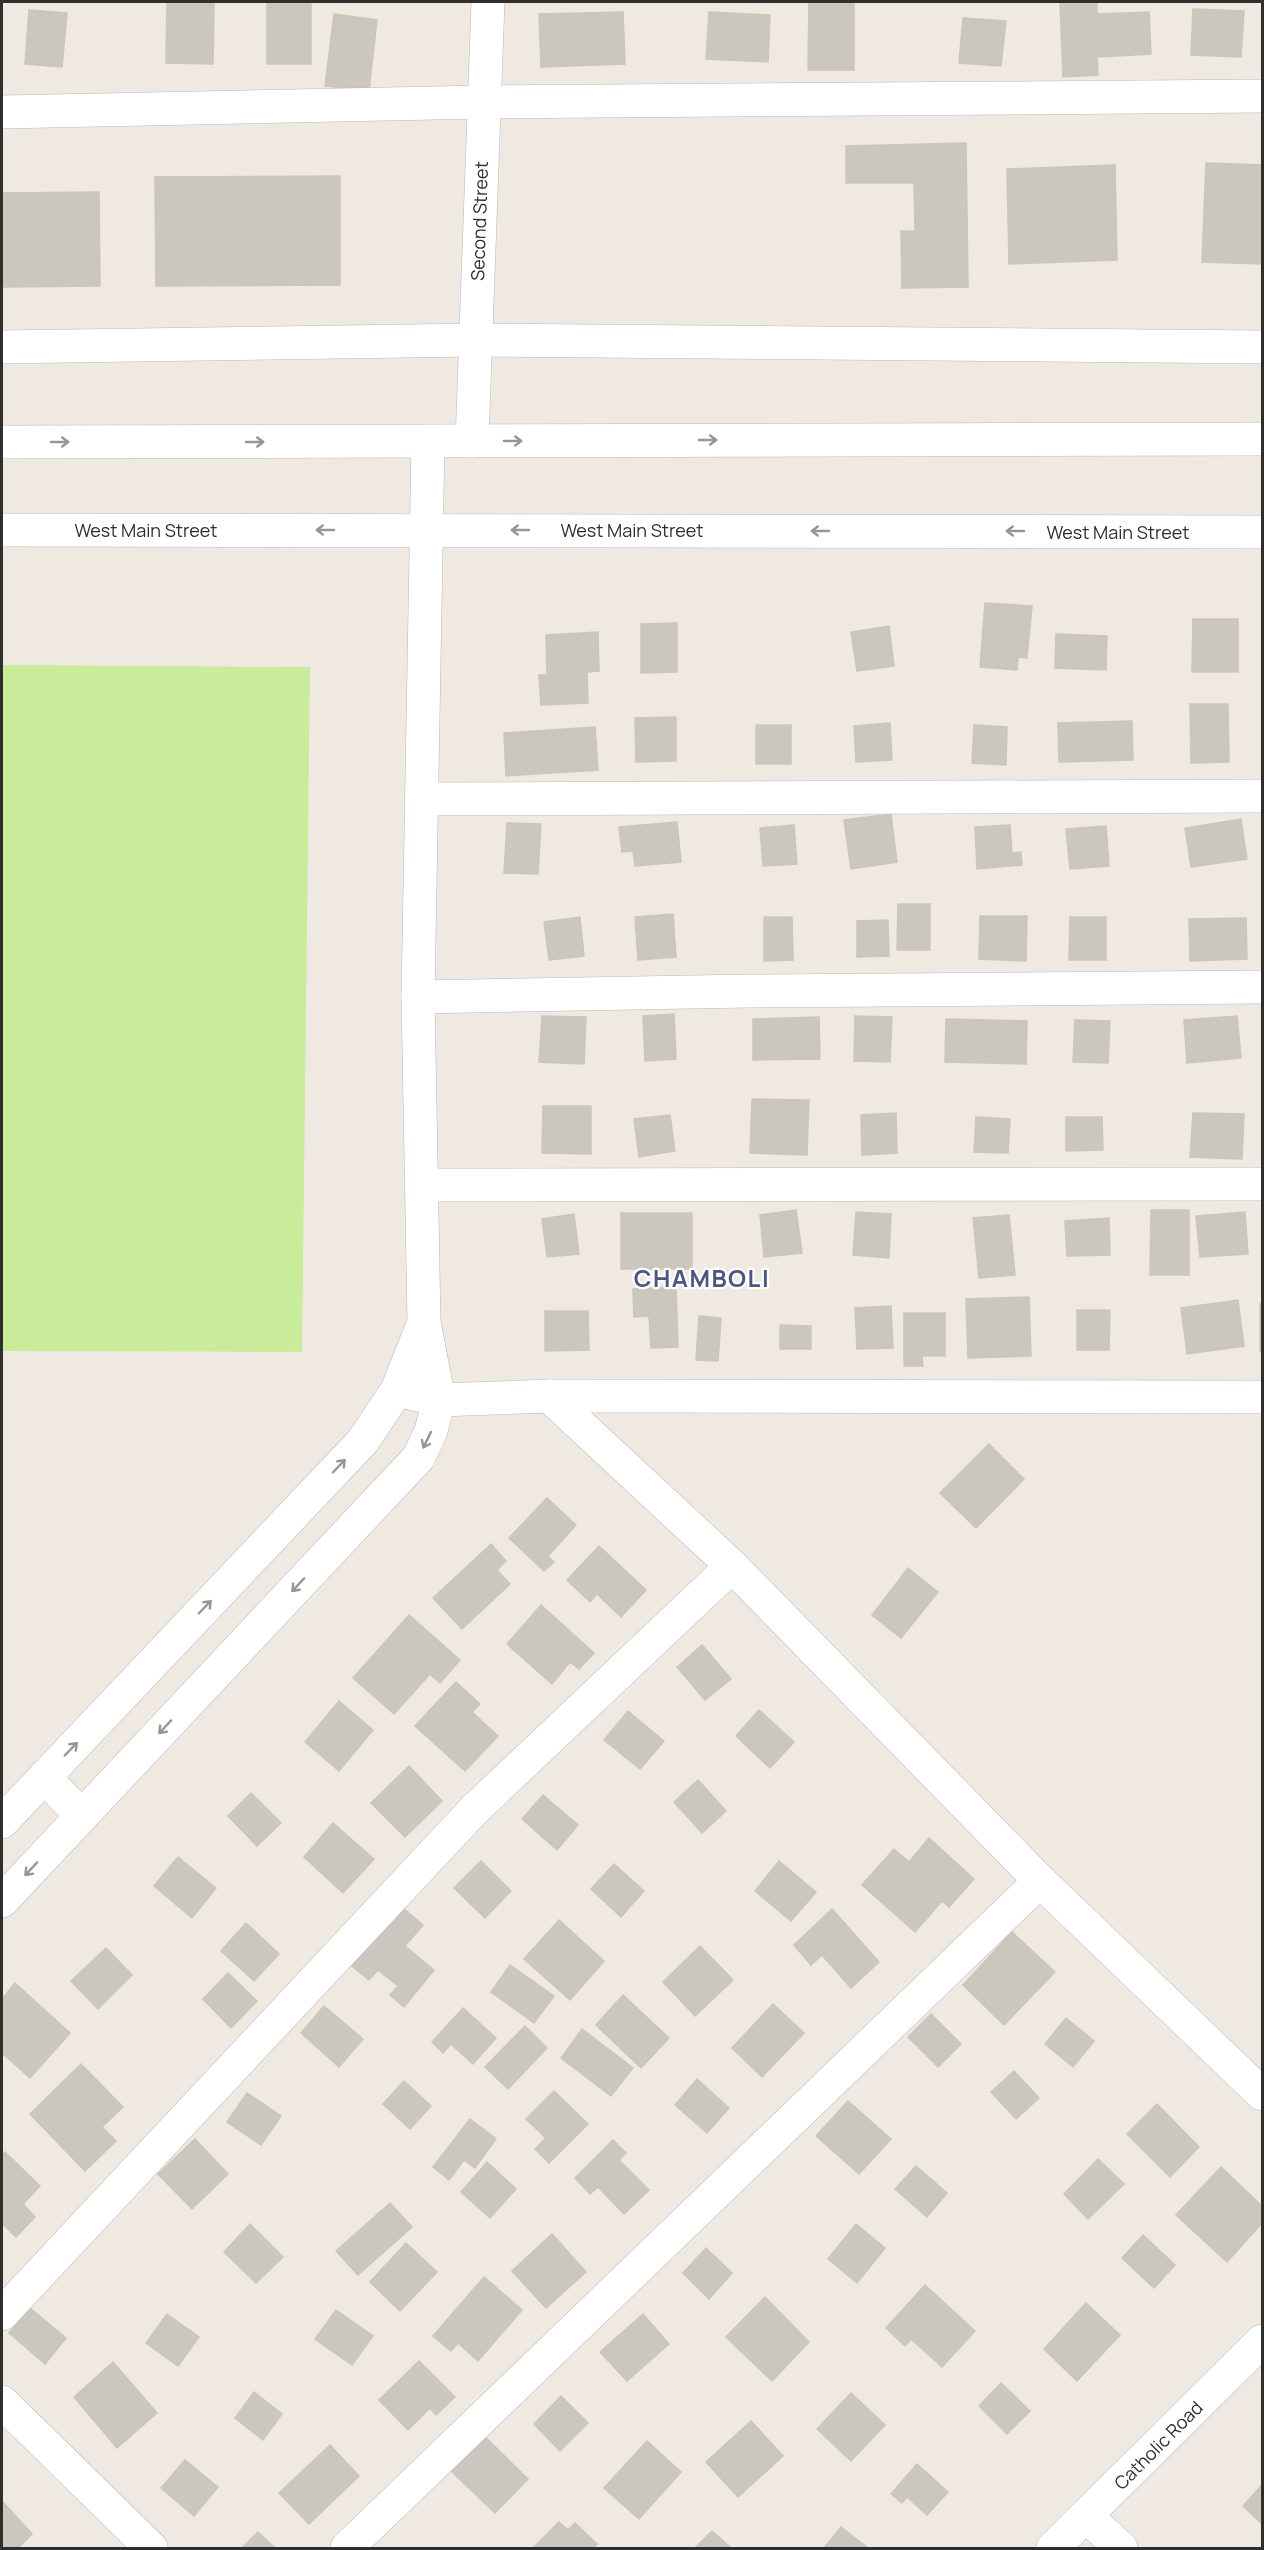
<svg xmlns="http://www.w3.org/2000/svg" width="1264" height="2550" font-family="Manrope,sans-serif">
<rect width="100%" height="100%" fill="#efe9e1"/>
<polygon fill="#c9ec9a" points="2,665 310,667 302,1352 2,1351"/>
<g fill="#cbc7bf" stroke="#cbc5ba" stroke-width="1.5">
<rect x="267" y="2" width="44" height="62"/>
<polygon points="809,2 854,2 854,70 808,70"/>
<polygon points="1060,2 1097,2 1097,14 1149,12 1151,54 1097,57 1098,75 1063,77"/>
<polygon points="167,3 214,4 213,64 166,63"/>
<polygon points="1193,9 1244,11 1241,57 1191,55"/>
<polygon points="29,10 67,13 62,67 25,64"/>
<polygon points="623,12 625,64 541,67 539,14"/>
<polygon points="709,12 770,15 768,62 706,59"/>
<polygon points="334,14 377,20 369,90 325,86"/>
<polygon points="963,18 1006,21 1001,66 959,63"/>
<polygon points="966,143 968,287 902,288 901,231 915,231 914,183 846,183 846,146"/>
<polygon points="1206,163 1262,165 1262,264 1202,262"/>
<polygon points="1115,165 1117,260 1009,264 1007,169"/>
<polygon points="340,176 340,285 156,286 155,177"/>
<polygon points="99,192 100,286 3,287 2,193"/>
<polygon points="985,603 1032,606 1027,658 1018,657 1017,670 980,667"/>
<polygon points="1193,619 1238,619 1238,672 1192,672"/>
<polygon points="677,623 677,672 641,673 641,624"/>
<polygon points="889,626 894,666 857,671 851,632"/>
<polygon points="598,632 599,671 587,672 588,703 541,705 539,675 547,675 546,635"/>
<polygon points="1056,634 1107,636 1106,670 1055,668"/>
<polygon points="1190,704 1228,704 1229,762 1191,763"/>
<polygon points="676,717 676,761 636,762 635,718"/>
<polygon points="1132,721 1133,760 1059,762 1058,723"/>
<polygon points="890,723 892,760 856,762 854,726"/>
<rect x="756" y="725" width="35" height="39"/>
<polygon points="974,725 1007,727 1006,765 972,763"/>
<polygon points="595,727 598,770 506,776 504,733"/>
<polygon points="891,814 897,862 851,869 844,820"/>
<polygon points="1241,819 1247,859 1191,867 1185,828"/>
<polygon points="677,822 681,862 635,866 633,851 622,852 619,827"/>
<polygon points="507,823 541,824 538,874 504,873"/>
<polygon points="794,825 797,864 763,866 760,828"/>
<polygon points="1010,825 1012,853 1021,852 1022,865 977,869 975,827"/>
<polygon points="1106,826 1109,866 1070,869 1066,829"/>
<polygon points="898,904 930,904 930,950 897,950"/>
<polygon points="673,914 676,957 638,960 635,917"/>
<polygon points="980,916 1027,916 1026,961 979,959"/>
<polygon points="580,917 584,956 549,960 544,922"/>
<polygon points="764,917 792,917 793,960 764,961"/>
<polygon points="1070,917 1106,917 1106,960 1069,960"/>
<polygon points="1246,918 1247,959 1190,961 1189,919"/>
<polygon points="888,920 889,956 857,957 857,921"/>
<polygon points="674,1014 676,1059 645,1061 643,1016"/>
<polygon points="542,1016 586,1017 584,1064 539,1062"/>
<polygon points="855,1016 892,1017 890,1062 854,1061"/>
<polygon points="1237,1016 1241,1058 1187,1063 1184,1020"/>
<polygon points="819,1017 820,1059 753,1060 753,1019"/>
<polygon points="946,1019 1027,1021 1026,1064 945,1062"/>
<polygon points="1075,1020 1110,1021 1108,1063 1073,1062"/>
<polygon points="752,1099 809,1100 807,1155 750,1153"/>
<polygon points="543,1106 591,1106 591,1154 542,1153"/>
<polygon points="896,1113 897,1153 862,1155 861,1115"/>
<polygon points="1193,1113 1244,1114 1242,1159 1190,1157"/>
<polygon points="670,1115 675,1151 639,1157 634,1119"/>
<polygon points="976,1117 1010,1119 1008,1153 974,1152"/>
<polygon points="1066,1117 1102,1117 1103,1150 1066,1151"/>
<polygon points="796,1210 802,1253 764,1257 760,1215"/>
<polygon points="1151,1210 1189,1210 1189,1275 1150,1275"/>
<polygon points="856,1212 891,1214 889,1258 853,1255"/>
<polygon points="1245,1212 1248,1254 1200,1257 1196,1216"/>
<rect x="621" y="1213" width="71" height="56"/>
<polygon points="574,1214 579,1254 547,1257 542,1219"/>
<polygon points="1009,1215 1015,1275 979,1278 973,1218"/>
<polygon points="1109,1218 1110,1255 1067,1256 1065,1221"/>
<polygon points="676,1287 678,1347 651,1348 649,1316 634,1317 633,1289"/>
<polygon points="1029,1297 1031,1356 968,1358 966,1299"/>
<polygon points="1238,1300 1244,1346 1187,1354 1181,1308"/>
<rect x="1260" y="1304" width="2" height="47"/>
<polygon points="891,1306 893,1348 857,1349 855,1308"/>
<polygon points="1077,1310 1110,1310 1109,1350 1077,1350"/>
<polygon points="545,1311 588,1311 589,1350 545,1351"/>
<polygon points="904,1313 945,1313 945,1356 922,1356 923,1366 904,1366"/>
<polygon points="699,1316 721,1318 718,1361 696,1360"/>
<polygon points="780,1325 811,1326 811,1349 780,1349"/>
<polygon points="989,1444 1024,1479 976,1528 940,1493"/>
<polygon points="547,1498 576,1525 548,1556 554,1562 544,1571 509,1538"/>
<polygon points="491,1544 506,1561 497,1570 510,1584 462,1629 433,1598"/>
<polygon points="599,1546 646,1590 621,1617 597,1594 590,1602 567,1580"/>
<polygon points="908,1568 938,1592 901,1638 872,1615"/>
<polygon points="541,1605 594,1653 579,1669 570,1662 552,1684 507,1644"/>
<polygon points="409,1615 460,1660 440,1683 430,1674 394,1714 353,1678"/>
<polygon points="702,1645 731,1679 705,1700 677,1667"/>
<polygon points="456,1682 480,1704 472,1712 498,1736 465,1771 415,1726"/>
<polygon points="339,1701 373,1730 339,1771 305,1742"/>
<polygon points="759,1710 794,1742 770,1768 736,1736"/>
<polygon points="628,1711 664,1741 640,1769 604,1740"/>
<polygon points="409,1766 442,1801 405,1837 371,1803"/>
<polygon points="698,1780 726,1811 702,1833 674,1802"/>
<polygon points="251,1793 281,1823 257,1846 228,1816"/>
<polygon points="543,1795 578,1825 557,1850 522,1819"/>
<polygon points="333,1823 374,1859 343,1893 304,1857"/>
<polygon points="929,1838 974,1879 949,1907 942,1901 915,1932 862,1885 894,1849 909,1862"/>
<polygon points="178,1857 216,1888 192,1918 154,1886"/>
<polygon points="481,1861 511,1891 485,1918 454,1888"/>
<polygon points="779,1861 816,1892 791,1921 755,1891"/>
<polygon points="614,1864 644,1891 621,1917 591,1889"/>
<polygon points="397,1903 423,1925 405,1946 434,1970 404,2007 390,1995 398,1986 378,1970 369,1980 348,1963"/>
<polygon points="832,1909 879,1962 851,1988 822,1955 811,1965 794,1945"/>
<polygon points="559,1920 604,1961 570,2000 524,1959"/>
<polygon points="246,1923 279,1954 254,1981 221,1951"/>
<polygon points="1012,1932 1055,1972 1004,2025 963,1985"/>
<polygon points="700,1946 733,1980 695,2016 663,1982"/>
<polygon points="106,1948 132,1975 98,2009 71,1981"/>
<polygon points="510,1965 554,1996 534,2023 491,1992"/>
<polygon points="228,1973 257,2001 231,2028 203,1999"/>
<polygon points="15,1983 70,2033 30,2078 2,2053 2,1999"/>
<polygon points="623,1995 669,2038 641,2068 596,2025"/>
<polygon points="773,2004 804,2033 762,2077 732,2048"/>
<polygon points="324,2006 363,2039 339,2067 301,2033"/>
<polygon points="463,2008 496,2038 473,2064 451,2044 443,2053 432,2042"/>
<polygon points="931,2014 961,2044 938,2067 908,2037"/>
<polygon points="1066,2018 1094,2041 1073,2067 1045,2044"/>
<polygon points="525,2026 547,2048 508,2089 485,2067"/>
<polygon points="582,2029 633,2068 611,2096 561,2058"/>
<polygon points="81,2064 123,2107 102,2127 116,2141 85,2171 30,2114"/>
<polygon points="1014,2071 1039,2098 1016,2119 991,2092"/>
<polygon points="697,2079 729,2108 707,2133 675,2105"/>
<polygon points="404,2081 431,2106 410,2129 383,2104"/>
<polygon points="554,2091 588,2124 549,2163 535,2149 546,2138 526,2119"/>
<polygon points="247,2093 281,2116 261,2145 227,2122"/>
<polygon points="848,2101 891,2139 859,2174 816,2136"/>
<polygon points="1157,2104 1199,2147 1170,2177 1127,2134"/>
<polygon points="470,2119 496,2139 475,2168 464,2160 449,2180 433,2167"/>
<polygon points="195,2139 228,2174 192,2209 158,2174"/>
<polygon points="613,2140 626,2153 619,2160 649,2190 624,2214 598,2187 590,2194 575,2178"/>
<polygon points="5,2152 40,2186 23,2204 35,2217 16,2237 2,2223 2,2155"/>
<polygon points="1098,2159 1124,2184 1088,2219 1064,2194"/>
<polygon points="487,2162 516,2189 490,2218 461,2192"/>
<polygon points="916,2166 947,2193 927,2217 895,2189"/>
<polygon points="1221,2167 1262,2206 1262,2223 1227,2262 1176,2215"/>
<polygon points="390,2203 412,2227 358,2275 336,2251"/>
<polygon points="250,2224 283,2257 256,2283 224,2252"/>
<polygon points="856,2224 885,2248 857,2283 828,2259"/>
<polygon points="552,2234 586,2272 546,2308 512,2271"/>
<polygon points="1143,2235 1175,2265 1154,2288 1122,2258"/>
<polygon points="406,2243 437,2272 400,2311 370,2282"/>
<polygon points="706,2248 732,2273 709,2299 683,2273"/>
<polygon points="484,2277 522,2310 478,2361 458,2343 451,2351 433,2336"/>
<polygon points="925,2285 975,2331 942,2367 911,2339 905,2346 886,2328"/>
<polygon points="765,2297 809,2342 772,2381 726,2337"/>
<polygon points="1086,2303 1120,2335 1077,2381 1044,2349"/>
<polygon points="30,2308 66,2338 45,2364 9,2333"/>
<polygon points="336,2310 373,2336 352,2365 315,2339"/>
<polygon points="167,2314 199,2337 178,2366 146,2343"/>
<polygon points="643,2314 669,2344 627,2381 600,2352"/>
<polygon points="419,2361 455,2397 436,2415 430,2408 408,2430 379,2400"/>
<polygon points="113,2362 157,2413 117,2448 74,2397"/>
<polygon points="1001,2383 1030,2411 1007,2434 979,2406"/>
<polygon points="254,2392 282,2414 263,2440 235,2418"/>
<polygon points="851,2393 885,2425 851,2461 817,2429"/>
<polygon points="561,2396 588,2423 560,2451 534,2424"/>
<polygon points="751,2421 783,2456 738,2497 706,2462"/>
<polygon points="483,2435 528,2479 495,2513 450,2470"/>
<polygon points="647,2441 681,2472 639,2519 604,2488"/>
<polygon points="330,2445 359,2476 309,2524 279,2493"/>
<polygon points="185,2460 218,2487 194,2516 161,2488"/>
<polygon points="917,2464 948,2492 927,2515 907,2497 902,2503 891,2494"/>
<polygon points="1262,2485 1262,2524 1243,2506"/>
<polygon points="2,2501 32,2534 18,2548 2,2548"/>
<polygon points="559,2522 568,2530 575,2523 597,2544 593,2548 533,2548"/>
<polygon points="841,2527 868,2548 824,2548"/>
<polygon points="712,2531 731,2548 695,2548"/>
<polygon points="258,2532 275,2548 242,2548"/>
</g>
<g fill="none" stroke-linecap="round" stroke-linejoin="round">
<defs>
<g id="minor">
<polyline points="2,112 483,102 1262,96"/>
<polyline points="2,347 476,340 1262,347"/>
<polyline points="472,441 488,2"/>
<polyline points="2,442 1262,439"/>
<polyline points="2,530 1262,532"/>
<polyline points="422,799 1262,796"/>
<polyline points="418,997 748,991 1262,987"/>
<polyline points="423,1185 1262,1184"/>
<polyline points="397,1390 439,1400 549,1396 732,1566 1040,1881 1262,2094"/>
<polyline points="549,1396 1262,1397"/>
<polyline points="44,1777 82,1816"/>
<polyline points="2,1822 363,1441 397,1390 424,1322"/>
<polyline points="2,1901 419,1457 431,1431 439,1400 424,1322 418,997 428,442"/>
<polyline points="2,2314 474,1810 732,1566"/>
<polyline points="2,2402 151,2548"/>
<polyline points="1086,2516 1121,2548"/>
<polyline points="347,2548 1040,1881"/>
<polyline points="1053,2548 1262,2341"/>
</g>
</defs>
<use href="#minor" stroke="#b4b7c1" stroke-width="34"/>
<use href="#minor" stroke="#fff" stroke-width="33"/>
</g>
<defs><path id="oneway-shaft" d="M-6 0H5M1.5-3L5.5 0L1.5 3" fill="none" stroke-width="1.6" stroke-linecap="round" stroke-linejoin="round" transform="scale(1.5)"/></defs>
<g stroke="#969696">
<use href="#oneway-shaft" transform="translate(708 440)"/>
<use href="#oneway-shaft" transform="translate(513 441)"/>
<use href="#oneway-shaft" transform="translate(60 442)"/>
<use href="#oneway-shaft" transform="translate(255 442)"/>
<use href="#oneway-shaft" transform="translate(325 530) rotate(180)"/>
<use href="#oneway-shaft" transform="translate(520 530) rotate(-180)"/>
<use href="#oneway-shaft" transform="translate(820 531) rotate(-180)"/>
<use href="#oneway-shaft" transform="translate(1015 531) rotate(-180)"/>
<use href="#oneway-shaft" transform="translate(427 1440) rotate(116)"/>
<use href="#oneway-shaft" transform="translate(339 1466) rotate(-46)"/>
<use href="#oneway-shaft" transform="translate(298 1585) rotate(133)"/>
<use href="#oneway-shaft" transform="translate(205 1607) rotate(-46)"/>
<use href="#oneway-shaft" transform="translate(165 1727) rotate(133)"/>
<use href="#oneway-shaft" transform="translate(71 1749) rotate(-46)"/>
<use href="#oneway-shaft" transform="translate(31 1869) rotate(133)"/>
</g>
<g text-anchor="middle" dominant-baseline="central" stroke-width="4.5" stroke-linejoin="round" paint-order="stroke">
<g font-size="18" fill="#2e2e2e" stroke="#fff">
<text transform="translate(479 221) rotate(-88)">Second Street</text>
<text x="146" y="530">West Main Street</text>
<text x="632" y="530">West Main Street</text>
<text x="1118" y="532">West Main Street</text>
<text transform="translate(1158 2445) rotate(-45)">Catholic Road</text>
</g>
<g font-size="24" font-weight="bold" letter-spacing="1.5" fill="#4d5680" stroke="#fff">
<text x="702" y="1277">CHAMBOLI</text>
</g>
</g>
<rect width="1264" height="2550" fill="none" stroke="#2e2e2e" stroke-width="6"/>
</svg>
